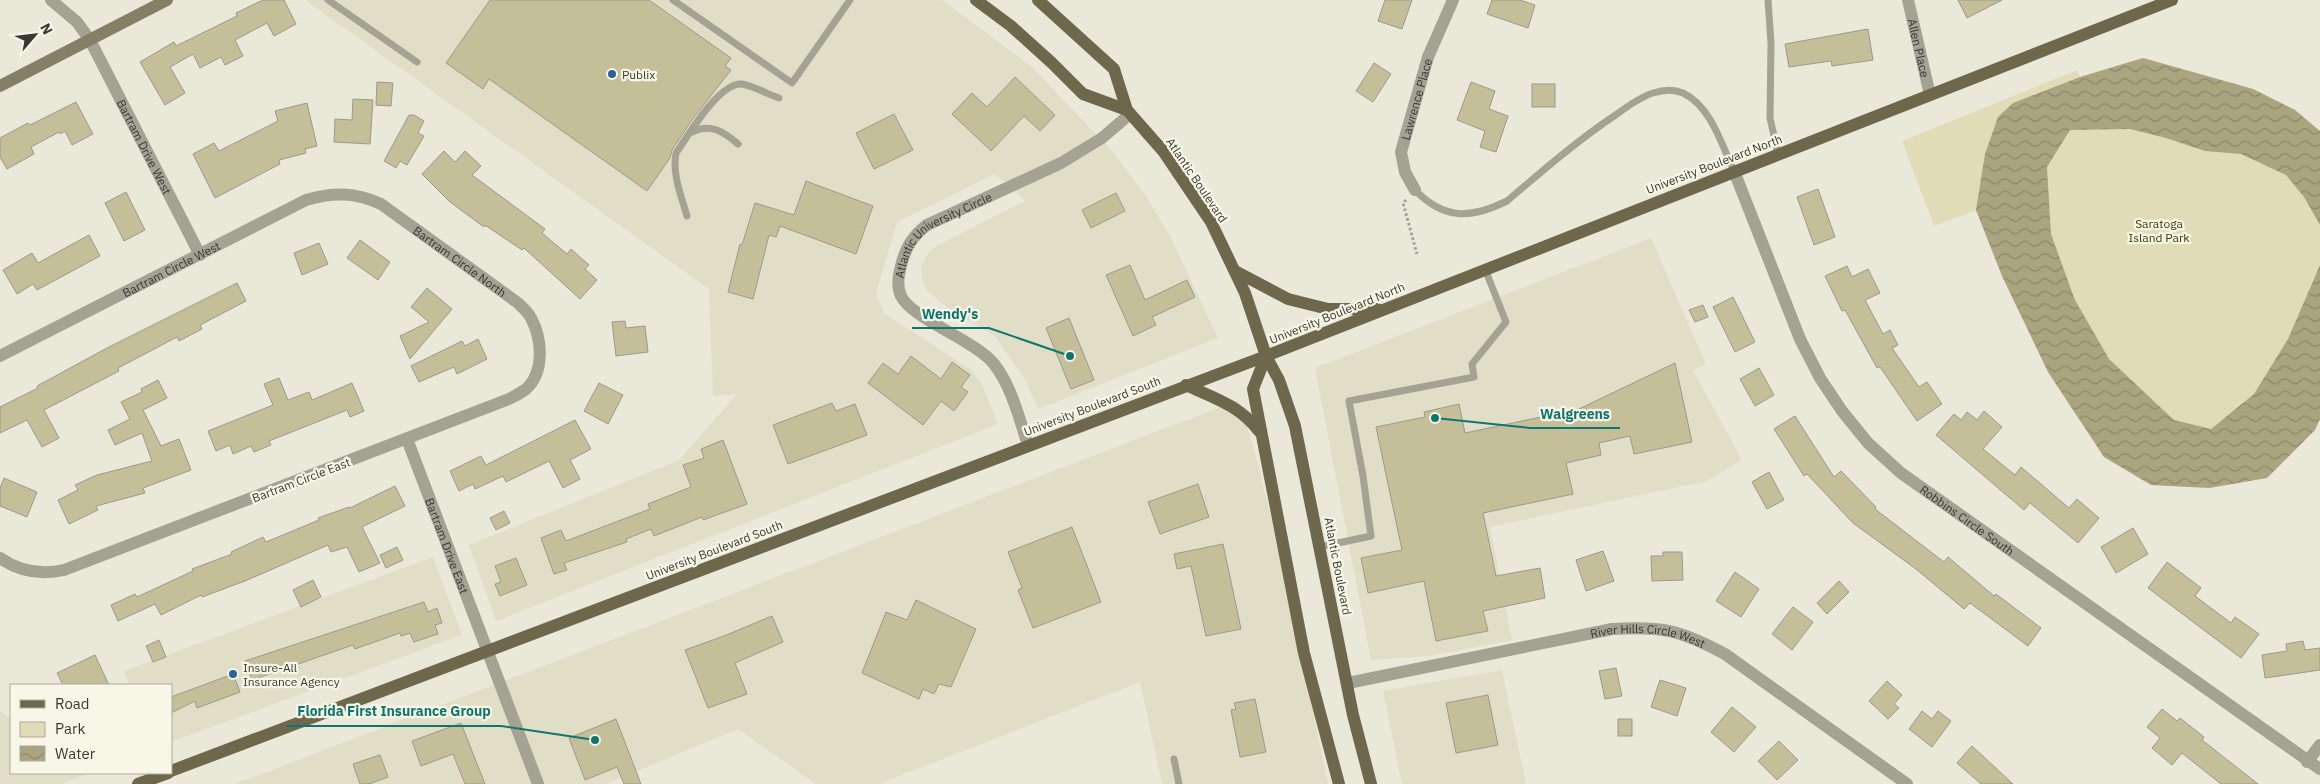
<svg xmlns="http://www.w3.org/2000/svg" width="2320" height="784" font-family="'IBM Plex Sans',sans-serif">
<defs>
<pattern id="water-waves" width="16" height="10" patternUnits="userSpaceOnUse" patternTransform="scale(1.25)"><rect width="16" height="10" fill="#aaa57f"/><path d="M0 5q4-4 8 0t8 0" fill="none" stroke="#8b8769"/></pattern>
</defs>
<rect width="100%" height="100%" fill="#eae8d9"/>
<g fill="#e1dec8">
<polygon points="305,0 942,0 1033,68 1113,152 1144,193 1170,236 1218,338 1038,409 1025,380 995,336 949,309 927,291 922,279 921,266 927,255 936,246 1025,201 995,174 897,222 876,293 884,313 971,370 982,384 998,424 496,621 469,545 679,460 737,394 713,396 709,289"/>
<polygon points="1651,238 1706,364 1693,370 1742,460 1707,481 1490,527 1512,640 1430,656 1371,660 1315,368"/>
<polygon points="1239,400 1256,456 1284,571 1328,784 1162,784 1140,682 879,784 816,784 738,729 606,784 235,784"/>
<polygon points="433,557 462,635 171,742 171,685 129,685 124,671"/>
<polygon points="1502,670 1526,784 1402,784 1383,691"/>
<polygon points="0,711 11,719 11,773 89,773 61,784 0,784"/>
</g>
<polygon fill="#e1dcb8" points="2143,58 2253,89 2295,110 2320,131 2320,419 2315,430 2267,478 2209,488 2151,485 2104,457 2048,372 2002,276 1976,210 1934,226 1902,141 2077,70 2080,77"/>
<polygon fill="url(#water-waves)" points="2143,58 2253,89 2295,110 2320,131 2320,225 2304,197 2286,175 2241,154 2205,151 2166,138 2130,129 2070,130 2047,167 2051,234 2075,300 2109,359 2174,420 2211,429 2254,394 2288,339 2320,265 2320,419 2315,430 2267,478 2209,488 2151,485 2104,457 2048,372 2002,276 1976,210 1985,154 1998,117 2013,103 2080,77"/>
<g fill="#c5bf99" stroke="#9b998b">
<polygon points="263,0 284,0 296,24 274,36 267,23 235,40 243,56 225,65 221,57 200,68 193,54 170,67 185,93 165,105 140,62 174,42 176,46 237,16 236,13"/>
<polygon points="490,0 649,0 731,58 725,66 731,70 692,120 672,150 670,158 647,191 489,79 483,89 446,63"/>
<polygon points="1385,0 1412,0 1402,29 1378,21"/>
<polygon points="1492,0 1520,0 1535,5 1528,28 1487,14"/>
<polygon points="1958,0 2002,0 1967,18"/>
<polygon points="1868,29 1873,60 1832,66 1831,61 1789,67 1785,44"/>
<polygon points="1374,63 1391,74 1373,102 1356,91"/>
<polygon points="1015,77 1055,115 1040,131 1024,116 991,151 952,114 972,93 987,107"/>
<polygon points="377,82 393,83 391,106 376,105"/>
<polygon points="1471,82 1495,91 1489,109 1508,116 1496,152 1480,147 1485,131 1457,120"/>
<rect x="1532" y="84" width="23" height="23"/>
<polygon points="353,99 373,100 370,144 334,142 335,119 352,120"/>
<polygon points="76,102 93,134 72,145 65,131 60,134 59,132 31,147 34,154 7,169 0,157 0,138 28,123 30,125"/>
<polygon points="307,103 317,146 305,149 306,153 279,160 280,164 215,198 193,154 214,143 219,151 278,121 275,111"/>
<polygon points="894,114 913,150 874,169 856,133"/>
<polygon points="409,115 414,115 424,121 418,133 424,136 407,165 400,161 396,168 384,161"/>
<polygon points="444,151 455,162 465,151 481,166 472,175 545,229 542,233 567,254 571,249 589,265 585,269 597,280 580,299 524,248 522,250 485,225 484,227 450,202 422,174"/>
<polygon points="806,181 873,206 856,254 780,226 776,237 769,235 753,299 728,292 740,244 742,245 755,203 794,215"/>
<polygon points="1818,189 1835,237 1814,245 1797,197"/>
<polygon points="126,192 145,230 124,241 105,203"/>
<polygon points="1116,193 1125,211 1091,228 1082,210"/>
<polygon points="89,235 100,256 37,290 33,284 17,294 3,270 32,253 38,263"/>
<polygon points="360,240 390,262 378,280 347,258"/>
<polygon points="319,243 328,264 302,275 294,253"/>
<polygon points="1130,265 1145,300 1187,280 1195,297 1152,317 1156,325 1133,336 1106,275"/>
<polygon points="1847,266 1852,277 1868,269 1880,293 1865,300 1883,334 1890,330 1898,345 1892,348 1919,387 1927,382 1942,404 1917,421 1880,367 1877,368 1845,310 1842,311 1825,276"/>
<polygon points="237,283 246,301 200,325 202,329 179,341 177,337 118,368 119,371 44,410 59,438 42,447 27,420 0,433 0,407 38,388 37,386 107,348"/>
<polygon points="427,288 452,309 410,359 400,336 429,322 411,307"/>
<polygon points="1733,297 1755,342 1735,352 1713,307"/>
<polygon points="1703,305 1708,317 1695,322 1689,310"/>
<polygon points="1069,318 1094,380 1071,389 1046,328"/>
<polygon points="625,321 626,328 645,326 648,352 616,356 612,322"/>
<polygon points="478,339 487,359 457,374 454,367 419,382 411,366 462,341 465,346"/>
<polygon points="911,356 941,379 952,362 970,375 961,387 968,392 954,411 941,401 923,425 868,383 883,363 898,374"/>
<polygon points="1675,363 1692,442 1634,454 1630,436 1599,443 1601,455 1566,463 1573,494 1483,513 1496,576 1540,568 1545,598 1483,611 1488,631 1436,641 1424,581 1368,593 1361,558 1402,550 1376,427 1425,417 1424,412 1459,404 1465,433 1579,409"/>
<polygon points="1759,368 1774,395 1755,406 1740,379"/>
<polygon points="279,378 288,400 309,392 312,400 352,383 364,411 350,417 347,410 269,441 271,445 254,452 251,446 233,454 230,445 216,451 208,431 273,405 264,384"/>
<polygon points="158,380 167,398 143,410 161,446 179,439 191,470 143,488 145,493 96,506 98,510 69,524 58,500 78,490 75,485 97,475 152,461 142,433 115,445 108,430 130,419 121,402 142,392 141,389"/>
<polygon points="599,383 623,395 608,424 584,411"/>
<polygon points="832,403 836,411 855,404 867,435 788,464 773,425"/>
<polygon points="1984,411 2002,427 1983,449 2015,475 2021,467 2069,508 2077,499 2099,518 2078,543 2030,503 2024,510 1936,435 1954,414 1961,420 1967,412 1977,420"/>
<polygon points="1795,416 1834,477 1841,471 1876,507 1875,509 1944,562 1948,557 1994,596 1996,594 2041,628 2028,646 1970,603 1964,609 1916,569 1853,523 1807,474 1804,476 1774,429"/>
<polygon points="575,420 591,449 570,460 580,479 563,488 549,461 506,482 503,476 475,489 473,484 459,491 450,471 481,456 486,465"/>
<polygon points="723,440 747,504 703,520 702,517 654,536 651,529 626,539 627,542 564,563 567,570 554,574 541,538 561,530 566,541 650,509 648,504 691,487 683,465 704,458 701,449"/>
<polygon points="1769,472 1784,500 1767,509 1752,482"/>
<polygon points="4,478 37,492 27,517 0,506 0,488"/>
<polygon points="1198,484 1209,517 1160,534 1148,502"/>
<polygon points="395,486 405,506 362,527 380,563 359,572 347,547 331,552 328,545 245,581 202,597 201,595 161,615 155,604 118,621 111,605 135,594 137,597 193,571 192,569 232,554 231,552 263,537 266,542 319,520 318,518 349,507 350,508"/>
<polygon points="504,511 510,523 496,530 490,518"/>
<polygon points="1072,527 1101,602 1033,628 1018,590 1022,588 1008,552"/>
<polygon points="2133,528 2148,554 2116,573 2101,547"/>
<polygon points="1223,544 1241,629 1206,636 1191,566 1177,569 1174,554"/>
<polygon points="397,547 403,560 386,568 380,555"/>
<polygon points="1603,551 1614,581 1586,591 1576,560"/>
<polygon points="1663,552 1682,552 1683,580 1652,581 1651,556 1663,556"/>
<polygon points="516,558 527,585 500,596 495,584 501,582 495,566"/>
<polygon points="2167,562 2201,588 2195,596 2231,623 2235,617 2259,634 2241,658 2148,588"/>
<polygon points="1735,572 1759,589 1741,617 1716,601"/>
<polygon points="313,580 321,597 301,607 293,590"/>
<polygon points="1839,581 1849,592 1827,614 1817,603"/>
<polygon points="916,600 976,629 951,687 939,684 934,694 923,689 919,699 862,673 886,612 907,620"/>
<polygon points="424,602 428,612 437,608 442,623 435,625 438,634 414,642 410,633 401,636 400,633 355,649 353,645 252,680 245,661"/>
<polygon points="1793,607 1813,622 1792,650 1772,634"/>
<polygon points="772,616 783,642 735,663 747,694 708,708 685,650 724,636"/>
<polygon points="159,640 166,657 153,662 146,646"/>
<polygon points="2303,641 2305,650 2320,648 2320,670 2265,678 2262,655 2287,651 2286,644"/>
<polygon points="95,655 109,685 63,685 57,673"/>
<polygon points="1616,668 1622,696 1605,699 1599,671"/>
<polygon points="233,674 240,692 197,708 195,701 171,713 171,697"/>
<polygon points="1660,680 1686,688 1677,716 1651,707"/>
<polygon points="1887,681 1902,695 1894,704 1899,708 1888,719 1869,701"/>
<polygon points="1488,695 1498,745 1456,753 1446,703"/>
<polygon points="1255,699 1266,752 1240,757 1231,710 1236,709 1234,703"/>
<polygon points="1732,707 1756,727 1734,752 1711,732"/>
<polygon points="2162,709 2177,721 2180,718 2204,737 2202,740 2258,784 2221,784 2182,753 2172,765 2152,748 2160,738 2147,727"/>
<polygon points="1922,711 1932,719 1938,711 1951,721 1932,747 1909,729"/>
<polygon points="616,719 641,784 624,784 617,767 585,780 569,738"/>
<rect x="1618" y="719" width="14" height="17"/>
<polygon points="461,723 485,784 465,784 453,754 421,766 412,741"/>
<polygon points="1779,741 1798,760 1777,780 1758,761"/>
<polygon points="1972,746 2013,784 1981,784 1957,763"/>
<polygon points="380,755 388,777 369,784 360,784 353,764"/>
</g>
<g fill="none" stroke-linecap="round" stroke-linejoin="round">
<polyline stroke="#a2a095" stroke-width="3" stroke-dasharray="2.5 2.5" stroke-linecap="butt" points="1406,200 1403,203 1417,254"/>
<g stroke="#a4a292" stroke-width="7">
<polyline points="328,0 417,62"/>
<polyline points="673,0 792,83 850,0"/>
<polyline points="1768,0 1771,43 1770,118 1778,154"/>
<path d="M692 132C710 123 723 131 738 144"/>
<path d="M1415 190C1444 220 1471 219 1507 201 1542 171 1578 140 1617 114 1628 106 1640 97 1653 93 1662 90 1674 89 1683 93 1711 106 1722 146 1734 171"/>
<path d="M687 216C681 195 672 174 676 153 688 136 719 82 742 84 754 86 767 94 779 98"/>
<polyline points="1319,547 1371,536 1363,476 1349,401 1474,377 1472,364 1506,322 1485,269"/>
<polyline points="1174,759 1179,784"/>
</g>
<g stroke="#a4a292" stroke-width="12">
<path id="s1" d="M51 0 77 22 90 40 200 255"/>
<path id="s2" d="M1908 0 1930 95"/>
<path id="s3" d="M1734 171 1800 339 1820 378 1842 411 1868 443 1901 473 2320 769"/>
<path id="s4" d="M1415 190 1405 172 1401 152 1428 57 1453 0"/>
<path id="s5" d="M0 356 306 200C333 192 355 192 381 204L518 303C522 307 528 312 531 318 542 338 545 372 526 389 521 393 515 396 509 399L64 570C41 575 20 572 0 558"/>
<path id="s6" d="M407 439 538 784"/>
<path id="s7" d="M1028 445C1019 418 1012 387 994 364 975 340 912 319 901 296 896 285 899 273 902 262 907 245 913 236 927 225L1061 163 1102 138 1130 114"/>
<path id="s8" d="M1348 683 1612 629C1663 626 1680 630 1725 654L1907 784"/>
<polyline points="2307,762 2320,745"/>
</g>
<polyline stroke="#848068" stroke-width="12" points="0,86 167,0"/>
<g stroke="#6d684b" stroke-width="12">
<polyline points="976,0 1011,26 1052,63 1083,94 1127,110"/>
<polyline points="1038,0 1114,69 1127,110 1163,151 1211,222 1245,293 1266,356 1279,380 1295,426 1353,715 1371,784"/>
<polyline points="1235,271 1288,299 1328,309 1377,309"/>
<polyline points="1266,356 1253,389 1304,653 1339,784"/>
<path d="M1186 385C1214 398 1239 405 1259 431"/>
<polyline points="171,771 1266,356 2172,0"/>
<polyline points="138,784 168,773"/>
</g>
</g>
<g fill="#2a639b" stroke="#f8f6e7" stroke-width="2">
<circle cx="612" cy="74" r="5"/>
<circle cx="233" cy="674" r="5"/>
</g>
<g text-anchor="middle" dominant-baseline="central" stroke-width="4.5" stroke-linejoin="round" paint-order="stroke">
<g font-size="12" fill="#393833" stroke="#f8f6e7">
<text stroke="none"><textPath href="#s2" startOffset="49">Allen Place</textPath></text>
<text stroke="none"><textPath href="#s4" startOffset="96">Lawrence Place</textPath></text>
<text stroke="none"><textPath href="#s1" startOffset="176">Bartram Drive West</textPath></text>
<text transform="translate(1714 164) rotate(-21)">University Boulevard North</text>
<text transform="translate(1197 180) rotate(56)">Atlantic Boulevard</text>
<text stroke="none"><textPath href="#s7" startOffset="289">Atlantic University Circle</textPath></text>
<text stroke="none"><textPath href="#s5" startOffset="518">Bartram Circle North</textPath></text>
<text stroke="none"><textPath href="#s5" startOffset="192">Bartram Circle West</textPath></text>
<text transform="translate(1337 313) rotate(-22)">University Boulevard North</text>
<text transform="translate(1092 406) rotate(-21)">University Boulevard South</text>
<text transform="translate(301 480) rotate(-21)">Bartram Circle East</text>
<text stroke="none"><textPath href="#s3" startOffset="431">Robbins Circle South</textPath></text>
<text stroke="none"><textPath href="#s6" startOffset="114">Bartram Drive East</textPath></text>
<text transform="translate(714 550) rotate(-21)">University Boulevard South</text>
<text transform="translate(1338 566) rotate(79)">Atlantic Boulevard</text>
<text stroke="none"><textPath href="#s8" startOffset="306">River Hills Circle West</textPath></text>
</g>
<g font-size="12" fill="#393833" stroke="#f8f6e7" text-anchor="start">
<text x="622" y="74">Publix</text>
<text x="243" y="667">Insure-All<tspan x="243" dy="14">Insurance Agency</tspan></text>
</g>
<g font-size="12" fill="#3f3806" stroke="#f8f6e7">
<text x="2159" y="223">Saratoga<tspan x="2159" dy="14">Island Park</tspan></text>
</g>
</g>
<path fill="none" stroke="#0f766e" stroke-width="2" d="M1070 356L989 328H912M1435 418L1530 428H1620M595 740L501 726H287"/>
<g fill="#0f766e" stroke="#f8f6e7" stroke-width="2">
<circle cx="1070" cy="356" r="5"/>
<circle cx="1435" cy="418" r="5"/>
<circle cx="595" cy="740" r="5"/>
</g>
<g font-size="14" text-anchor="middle" font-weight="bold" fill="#0f766e" stroke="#f8f6e7" stroke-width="4.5" stroke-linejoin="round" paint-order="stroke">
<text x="950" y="319">Wendy's</text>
<text x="1575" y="419">Walgreens</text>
<text x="394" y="716">Florida First Insurance Group</text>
</g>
<rect x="10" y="684" width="162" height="90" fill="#f8f6e7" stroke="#acaa9f"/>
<rect x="20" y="700" width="25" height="8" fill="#6d684b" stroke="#acaa9f"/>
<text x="55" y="709" font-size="15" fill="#393833">Road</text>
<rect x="20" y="722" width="25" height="15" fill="#e1dcb8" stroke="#acaa9f"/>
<text x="55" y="734" font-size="15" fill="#393833">Park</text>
<rect x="20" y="746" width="25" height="15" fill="url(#water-waves)" stroke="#acaa9f"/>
<text x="55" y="759" font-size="15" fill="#393833">Water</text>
<g transform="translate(35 35) rotate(62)" stroke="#f8f6e7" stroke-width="4" paint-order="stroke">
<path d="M0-4L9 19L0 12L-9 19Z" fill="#393833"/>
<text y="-8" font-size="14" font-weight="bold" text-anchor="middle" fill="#393833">N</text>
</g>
</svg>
